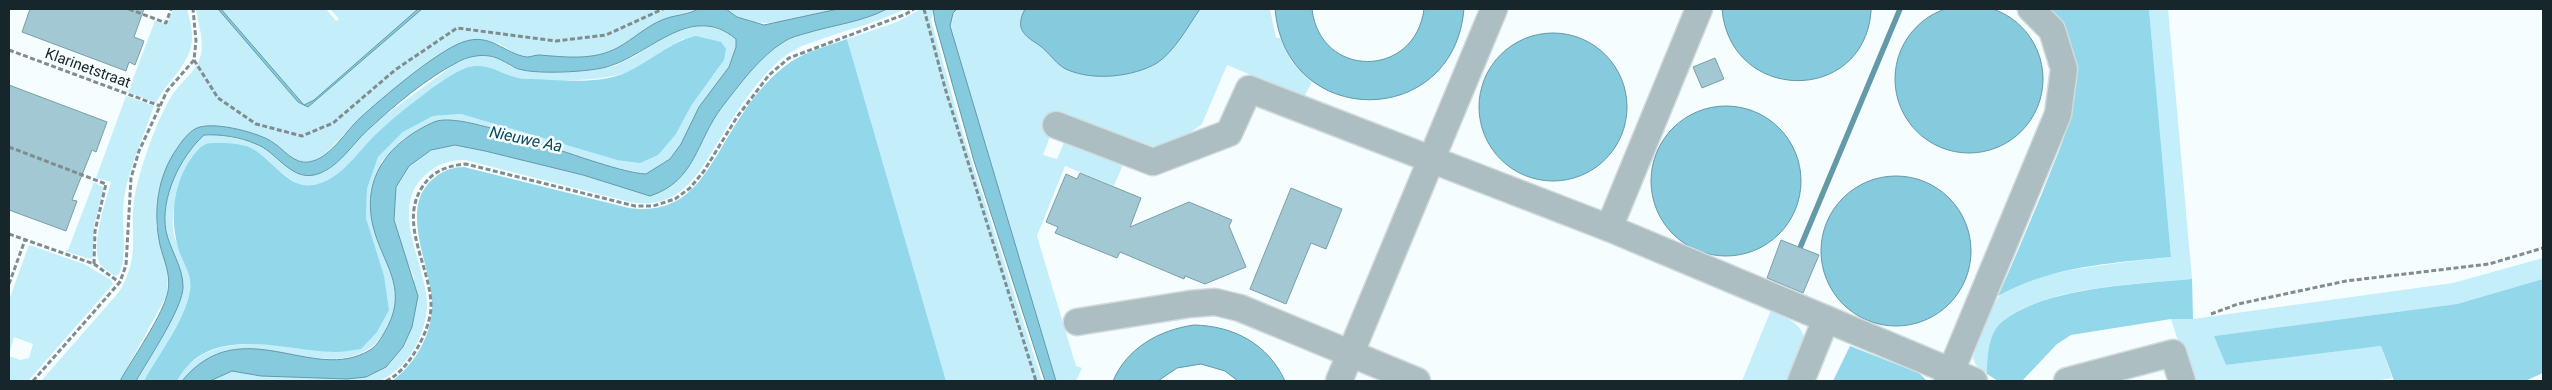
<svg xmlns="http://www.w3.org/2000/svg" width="2552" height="390" font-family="Roboto,sans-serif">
<rect width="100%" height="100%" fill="#f5fdff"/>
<g fill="#c4eefa">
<path d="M173 9H187C189 18 192 26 192 36 193 63 167 80 156 103L128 92 155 21 167 25Z"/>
<path d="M196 9H218L298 102 308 107 422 9H698L661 20 616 49 598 55 574 58 536 55 530 57 515 54 500 44 481 40 461 43 419 70 361 117 326 153 314 161 305 162 293 159 268 139 196 128 178 147 166 170 156 225 168 270 167 295 120 381H41L119 292C143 253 127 229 136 189 143 161 156 122 171 97 180 82 198 71 201 54 204 39 198 23 196 9Z"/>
<polygon points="221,9 326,9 336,21 339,19 330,9 418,9 314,100 304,105"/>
<path d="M726 9H838C801 17 758 36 726 9Z"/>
<path d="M887 9H905C882 20 858 27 833 35 817 41 799 45 785 56 761 75 743 102 727 127 703 165 685 212 630 202L465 160C452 160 440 163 430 171 385 204 426 262 427 304 427 319 422 334 415 347 407 362 395 373 380 381H210L232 371 261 376 347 379 366 377 386 367 404 347 412 327 414 277 402 250 394 220 396 187 409 166 431 150 455 145 485 151 584 175 650 196C696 181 696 141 722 107 740 84 760 56 785 41 791 37 800 35 807 33 833 25 862 22 887 9Z"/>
<polygon points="921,9 934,9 931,20 963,134 1042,381 946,381 847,39 897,22"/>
<polygon points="957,9 1270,9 1276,38 1280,38 1292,62 1312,82 1304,97 1227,65 1202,124 1169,148 1127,143 1058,115 1043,155 1057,159 1066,138 1124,162 1114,186 1065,166 1037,236 1076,366 1082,368 1076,381 1056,381 950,26 953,13"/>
<path d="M2149 9H2168L2192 279C2138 284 2046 286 2003 321 1988 332 1987 357 1987 374L1976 365 1973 358C1979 339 1986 315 1998 298 2015 271 2138 261 2171 257Z"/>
<path d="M704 25 729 33 736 39V47L729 67 699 107 681 144 670 159 646 174 604 165 479 124 437 121 403 139 381 162C383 195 383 229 388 262 390 275 398 288 397 302 396 311 391 320 387 327 358 385 287 345 237 349 220 351 193 368 182 381H177C207 325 284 348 336 352L373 243 366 218 367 189 378 157 403 132 433 116 461 114 617 160 676 134 691 106 724 60 683 39C664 49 646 63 627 72 607 81 542 83 519 78 501 74 485 62 465 69 446 75 390 120 374 136 358 152 341 178 317 185 300 189 290 178 277 170 262 160 215 133 201 148 184 165 170 207 173 230 176 250 191 267 190 288 189 313 157 358 144 381H136C147 361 184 306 183 286 183 267 170 250 166 231 160 198 180 157 204 135L218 134 258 144 301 175 325 172 338 162 357 138 376 122 456 63 474 56H488L502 60 512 67 558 72 593 70 614 66 635 56 669 33Z"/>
<path d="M126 96 154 106C144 136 129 167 124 198 120 224 129 249 119 274L115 276C111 273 103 268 100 264 90 247 106 200 111 182L96 178Z"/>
<polygon points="94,182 104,188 94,225 93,257 90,259 65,251 68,250"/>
<polygon points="29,245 84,264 111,280 113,284 28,381 9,381 9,356 20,360 29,358 33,344 14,337 9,355 9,300"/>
<polygon points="2543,258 2543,279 2457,304 2215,336 2226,365 2381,346 2392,378 2375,381 2191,381 2171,319 2193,319 2453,283"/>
<path d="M1771 310C1817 331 1806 340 1792 381H1742Z"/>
</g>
<g fill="#92d7ea">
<path d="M2051 9H2149L2171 257C2112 263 2051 266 1998 296 2014 261 2028 226 2043 191 2069 125 2097 74 2051 9Z"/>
<path d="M696 36 721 42 726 49 724 60 691 106 676 134 658 155 640 163 617 160 461 114 433 116 403 132 378 157 367 189 366 218 384 276 389 310 377 332 361 349C352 350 343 352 334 352 282 351 209 322 177 381H144C158 355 186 319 190 290 192 275 184 264 179 251 168 217 174 173 201 147 207 142 213 143 220 143 231 143 247 144 256 151 275 164 292 192 318 184 342 177 357 153 374 136 390 120 445 75 466 68 489 60 504 78 526 79 557 79 598 86 627 72 651 61 670 42 696 36Z"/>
<path d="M847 39 946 381H392C414 365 430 338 432 310 435 271 396 210 433 179 442 171 452 167 464 167L629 208C688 216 705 174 731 132 745 109 762 84 784 67 802 52 825 47 847 39Z"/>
<path d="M2192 279 2193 319H2171L2071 335 2057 344 2023 380 1998 381 1987 374C1987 357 1988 332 2003 321 2045 287 2139 284 2192 279Z"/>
<polygon points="2543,279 2543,373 2525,381 2394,381 2381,346 2226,365 2214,336 2457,304"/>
<polygon points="1850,346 1919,373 1927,381 1833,381"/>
</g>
<g fill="#85cadd" stroke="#6499a7">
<circle cx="1969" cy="79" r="74"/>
<polygon points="218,9 221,9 304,105 314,100 418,9 422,9 308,107 298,102"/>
<path d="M698 9H726L737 17 764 25 838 9H887C862 22 833 25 807 33 800 35 791 37 785 41 760 56 740 84 722 107 696 141 696 181 650 196L583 175 485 151 455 145 431 150 409 166 396 187 394 220 418 296 412 327 403 347 386 367 366 377 347 379 261 376 232 371 210 381H182C241 309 313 385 370 350 378 345 383 335 388 326 408 286 382 263 373 226 361 176 391 141 434 122 466 108 599 171 646 174L670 159 681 144 699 107 729 67 736 47V39C689 0 647 59 602 68 584 72 541 74 523 70 515 69 510 64 503 61 488 52 470 55 456 63 426 79 396 104 371 127 353 142 338 170 314 175 290 180 276 151 256 144 240 137 221 134 204 135 180 157 160 198 166 231 170 250 183 267 183 286 184 307 147 361 136 381H120C132 359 164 314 168 291 171 274 164 261 160 245 153 212 157 176 178 147 181 142 189 132 195 129 210 120 255 132 269 140 284 148 294 167 313 161 332 155 346 131 360 118 382 98 437 51 463 42 491 32 504 54 527 57 531 57 535 55 539 55 566 57 594 61 619 47 633 39 647 26 662 20 673 15 688 15 698 9Z"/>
<polygon points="933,9 957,9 953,13 950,26 1056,381 1045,381 974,161 935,22"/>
<path d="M1025 9H1200C1188 26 1175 51 1157 63 1133 77 1094 81 1068 70 1057 66 1049 52 1039 45 1023 35 1015 28 1025 9Z"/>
<path d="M1275 9H1312C1320 79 1415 79 1424 9H1464C1454 130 1285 130 1275 9Z"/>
<path d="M1722 9H1871V12C1863 105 1730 103 1722 9Z"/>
<circle cx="1553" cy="107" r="74"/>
<circle cx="1726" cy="181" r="75"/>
<circle cx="1896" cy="251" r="75"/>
<path d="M1194 325C1234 326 1268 344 1285 381H1238L1225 371 1201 364 1177 368 1158 381H1113C1127 348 1159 330 1194 325Z"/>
</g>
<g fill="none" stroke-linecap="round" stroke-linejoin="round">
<polyline stroke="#6499a7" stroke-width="5.5" points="1797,255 1900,9"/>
</g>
<g fill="#a1c8d3" stroke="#7a9faa">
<polygon points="30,9 144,9 134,37 144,41 135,65 129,62 126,71 22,32"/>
<polygon points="1715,58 1724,79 1702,88 1693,67"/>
<polygon points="9,85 107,122 96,152 92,150 72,200 77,201 66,231 9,210"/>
<polygon points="1080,173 1141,198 1130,227 1189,202 1232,220 1229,226 1246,267 1205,284 1185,276 1184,279 1120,252 1117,258 1055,233 1058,227 1046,222 1066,174 1077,179"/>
<polygon points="1291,188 1342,209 1326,249 1311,243 1286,304 1250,289"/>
<polygon points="1781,240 1819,255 1803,293 1767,278"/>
</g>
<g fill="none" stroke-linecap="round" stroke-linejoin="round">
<defs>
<g id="minor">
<polyline points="1056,125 1153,162 1229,133 1249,89 1609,228 1974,381"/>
<polyline points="1609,228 1699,9"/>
<polyline points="1077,322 1190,304 1215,302 1240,308 1417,381"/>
<polyline points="1339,381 1494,9"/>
<polyline points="1801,381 1826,319"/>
<polyline points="1947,381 2058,114 2064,69 2052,30 2031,9"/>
<polyline points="2067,381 2173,353 2182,381"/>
</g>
</defs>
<use href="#minor" stroke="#d1dbdd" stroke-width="29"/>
<g stroke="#818c8f" stroke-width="3" stroke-dasharray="5 2.5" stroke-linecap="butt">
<polyline points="129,9 166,23 171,9"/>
<polyline points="924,9 945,88 1036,381"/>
<polyline points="9,50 160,106"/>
<polyline points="194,60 218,98 256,124 302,136 333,123 395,70 457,28 556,41 606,35 663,9"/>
<polyline points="9,147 106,184 95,231 94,264"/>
<polyline points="9,234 94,264 119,282"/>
<polyline points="9,284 25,240"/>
<polyline points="2211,314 2238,304 2346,281 2489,264 2543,248"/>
<polyline points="33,381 120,282 126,265 131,178 139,151 167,91 194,60 196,41 193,9"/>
<path d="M386 381C399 375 408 363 415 352 423 339 430 323 431 308 432 269 399 226 421 189 432 171 446 166 466 164L635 206H653L675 199 690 188 704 171 737 117 769 75 789 58 906 14 914 9"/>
</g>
<use href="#minor" stroke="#adbec3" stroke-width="26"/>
</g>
<g text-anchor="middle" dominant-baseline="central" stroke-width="5" stroke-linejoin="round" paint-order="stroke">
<g font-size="15" fill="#17262a" stroke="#f5fdff">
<text transform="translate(88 68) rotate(20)">Klarinetstraat</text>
</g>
<g font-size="16" font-style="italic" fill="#0a4956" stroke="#f5fdff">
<text transform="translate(526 139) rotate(12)">Nieuwe Aa</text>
</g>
</g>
<rect width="2552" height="390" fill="none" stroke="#17262a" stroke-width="20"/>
</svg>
